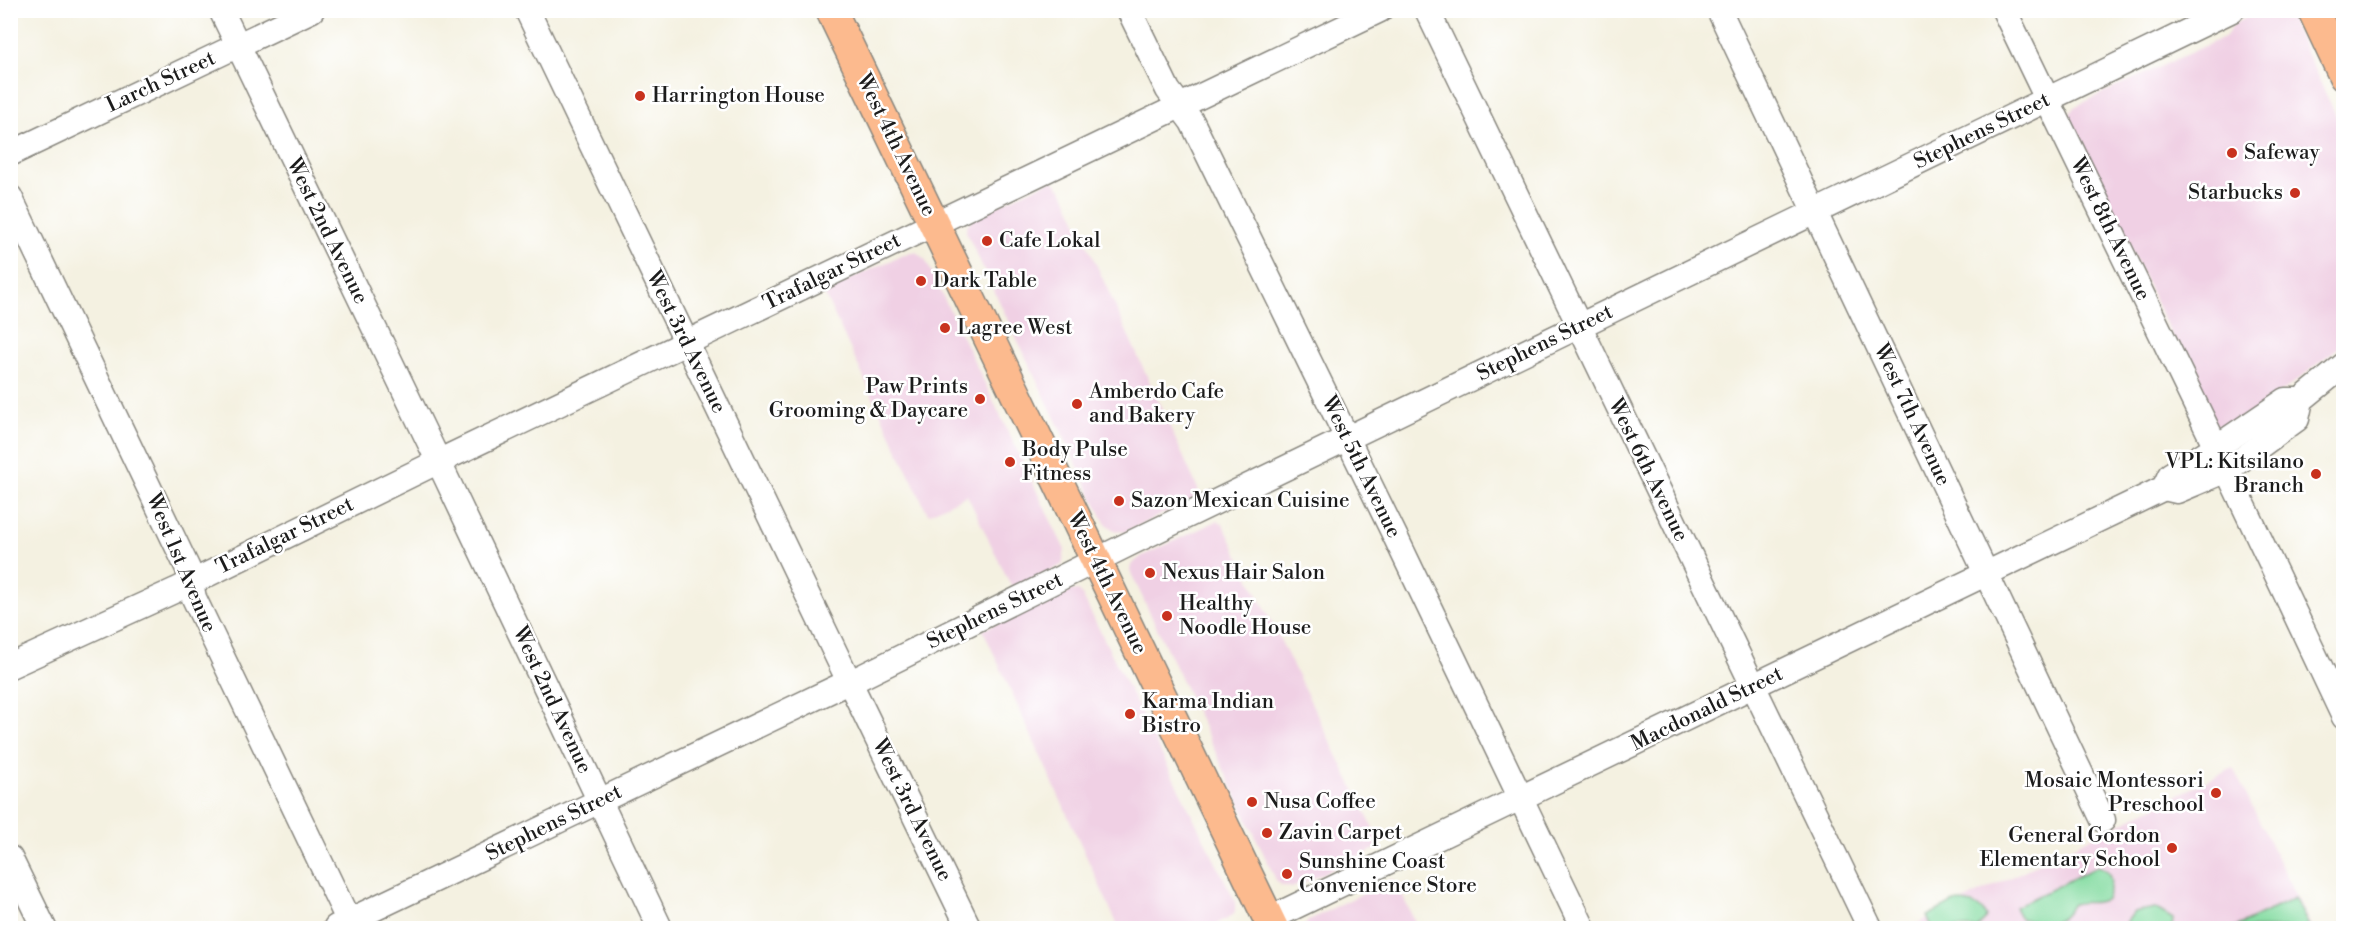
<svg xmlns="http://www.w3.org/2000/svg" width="2354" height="939" font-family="'Libre Bodoni',serif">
<rect width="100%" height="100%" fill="#fff"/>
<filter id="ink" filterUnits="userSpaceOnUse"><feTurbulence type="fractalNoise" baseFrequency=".0167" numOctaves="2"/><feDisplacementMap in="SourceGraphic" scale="12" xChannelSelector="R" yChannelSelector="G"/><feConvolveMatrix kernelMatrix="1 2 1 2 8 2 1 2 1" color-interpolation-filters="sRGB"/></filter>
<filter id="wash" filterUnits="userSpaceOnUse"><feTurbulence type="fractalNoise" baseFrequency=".008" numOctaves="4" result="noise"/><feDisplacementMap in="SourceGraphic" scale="24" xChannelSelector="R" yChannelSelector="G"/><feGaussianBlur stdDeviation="1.35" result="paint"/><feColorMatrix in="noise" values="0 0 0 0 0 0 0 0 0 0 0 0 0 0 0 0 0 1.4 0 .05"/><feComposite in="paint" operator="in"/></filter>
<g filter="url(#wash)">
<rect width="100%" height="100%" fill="#f4f1e1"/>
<g fill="#f0d0e4">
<polygon points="2260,11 2287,12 2343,130 2343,344 2238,426 2221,427 2213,423 2070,121 2069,115 2074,107 2226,36 2234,24"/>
<polygon points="1052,180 1063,191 1198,489 1198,497 1125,532 1115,531 1105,523 966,232 967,226 974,216"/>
<polygon points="910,252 916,252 925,259 1065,550 1062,565 1013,590 967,495 928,514 823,291"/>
<polygon points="1217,521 1223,524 1378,838 1377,848 1292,888 1281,885 1276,880 1130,571 1131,565 1142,556"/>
<polygon points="1072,590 1080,592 1083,597 1235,901 1235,911 1233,915 1209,928 1119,928 983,630"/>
<polygon points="2233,768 2312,928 1908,928"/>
<polygon points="1392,879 1398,887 1418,928 1303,928 1309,920"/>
</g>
<g fill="#83dba0" stroke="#507c5e" stroke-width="1.5">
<path d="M2098 866C2115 872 2112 885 2106 899 2091 906 2087 900 2073 904 2056 930 2048 921 2021 919L2015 907Z"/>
<polygon points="2295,898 2310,928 2233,928"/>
<path d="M1954 902C1967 902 1979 903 1986 916L1985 920 1977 928H1932L1927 916Z"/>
<polygon points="2155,908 2173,919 2172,928 2122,928 2134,912"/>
</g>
</g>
<g filter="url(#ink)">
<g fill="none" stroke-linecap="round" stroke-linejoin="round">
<defs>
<g id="minor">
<polyline points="221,10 434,452"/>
<polyline points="527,10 845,673"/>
<polyline points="1129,10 1168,90 1192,122 1396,538 1583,928"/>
<polyline points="1427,10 1870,928"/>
<polyline points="1719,10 2103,820"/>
<polyline points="2004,10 2216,447"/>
<polyline points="10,154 312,10"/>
<polyline points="10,197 188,569 194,598 352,928"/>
<polyline points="448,457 1380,10"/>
<polyline points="2227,470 2344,717"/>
<polyline points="443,471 660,928"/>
<polyline points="2164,488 2177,491 2227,470 2297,419 2301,400 2344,365"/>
<polyline points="10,666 176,590 429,466"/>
<polyline points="859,678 1135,541 2232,10"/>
<polyline points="854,691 969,928"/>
<polyline points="10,858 44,928"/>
<polyline points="1269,919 2164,488 2170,475 2230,438 2286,400 2301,400"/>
<polyline points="336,927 840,686"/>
</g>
<g id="major">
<polyline points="831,10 1273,928"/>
<polyline points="2313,10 2344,76"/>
</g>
</defs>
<use href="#minor" stroke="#88867e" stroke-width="27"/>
<use href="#major" stroke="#88867e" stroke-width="33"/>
<use href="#minor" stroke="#fff" stroke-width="24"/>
<use href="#major" stroke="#fcba8e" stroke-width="30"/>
</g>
</g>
<g fill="#c8321e" stroke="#fff" stroke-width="2">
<circle cx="640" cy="96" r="6"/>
<circle cx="2232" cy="153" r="6"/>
<circle cx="2295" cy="193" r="6"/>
<circle cx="987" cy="241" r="6"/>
<circle cx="921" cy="281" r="6"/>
<circle cx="945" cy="328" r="6"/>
<circle cx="980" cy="399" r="6"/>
<circle cx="1077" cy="404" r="6"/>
<circle cx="1010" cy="462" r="6"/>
<circle cx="2316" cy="474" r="6"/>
<circle cx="1119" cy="501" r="6"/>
<circle cx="1150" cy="573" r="6"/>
<circle cx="1167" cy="616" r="6"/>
<circle cx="1130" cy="714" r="6"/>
<circle cx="2216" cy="793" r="6"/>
<circle cx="1252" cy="802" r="6"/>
<circle cx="1267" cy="833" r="6"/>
<circle cx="2172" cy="848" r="6"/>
<circle cx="1287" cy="874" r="6"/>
</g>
<g text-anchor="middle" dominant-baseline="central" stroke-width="5" stroke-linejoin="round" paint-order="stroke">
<g font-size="21" fill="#1c1c1c" stroke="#fff">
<text transform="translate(161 82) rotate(-25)">Larch Street</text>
<text transform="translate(1982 131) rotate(-26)">Stephens Street</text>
<text transform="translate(896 145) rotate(64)">West 4th Avenue</text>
<text transform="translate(2110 229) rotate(64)">West 8th Avenue</text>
<text transform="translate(327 231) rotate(64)">West 2nd Avenue</text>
<text transform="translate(832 272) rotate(-26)">Trafalgar Street</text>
<text transform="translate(686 342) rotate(64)">West 3rd Avenue</text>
<text transform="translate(1545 343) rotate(-26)">Stephens Street</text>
<text transform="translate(1912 415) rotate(65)">West 7th Avenue</text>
<text transform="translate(1361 467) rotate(64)">West 5th Avenue</text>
<text transform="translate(1648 470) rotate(64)">West 6th Avenue</text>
<text transform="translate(285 536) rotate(-26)">Trafalgar Street</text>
<text transform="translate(181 563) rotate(67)">West 1st Avenue</text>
<text transform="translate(1107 583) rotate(64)">West 4th Avenue</text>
<text transform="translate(995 611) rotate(-26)">Stephens Street</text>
<text transform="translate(552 700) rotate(65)">West 2nd Avenue</text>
<text transform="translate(1707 709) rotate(-26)">Macdonald Street</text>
<text transform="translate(912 810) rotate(64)">West 3rd Avenue</text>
<text transform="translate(554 823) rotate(-26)">Stephens Street</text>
</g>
<g font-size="21" fill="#1c1c1c" stroke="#fff" text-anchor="start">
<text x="652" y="96">Harrington House</text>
<text x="2244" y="153">Safeway</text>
<text x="2283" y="193" text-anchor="end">Starbucks</text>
<text x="999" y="241">Cafe Lokal</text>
<text x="933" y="281">Dark Table</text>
<text x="957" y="328">Lagree West</text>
<text x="968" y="387" text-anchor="end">Paw Prints<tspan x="968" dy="24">Grooming &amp; Daycare</tspan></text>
<text x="1089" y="392">Amberdo Cafe<tspan x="1089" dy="24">and Bakery</tspan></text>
<text x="1022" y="450">Body Pulse<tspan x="1022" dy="24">Fitness</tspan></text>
<text x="2304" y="462" text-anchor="end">VPL: Kitsilano<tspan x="2304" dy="24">Branch</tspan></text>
<text x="1131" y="501">Sazon Mexican Cuisine</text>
<text x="1162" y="573">Nexus Hair Salon</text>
<text x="1179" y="604">Healthy<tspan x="1179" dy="24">Noodle House</tspan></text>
<text x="1142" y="702">Karma Indian<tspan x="1142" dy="24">Bistro</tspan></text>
<text x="2204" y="781" text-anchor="end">Mosaic Montessori<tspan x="2204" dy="24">Preschool</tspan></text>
<text x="1264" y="802">Nusa Coffee</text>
<text x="1279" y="833">Zavin Carpet</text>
<text x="2160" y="836" text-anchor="end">General Gordon<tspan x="2160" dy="24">Elementary School</tspan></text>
<text x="1299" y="862">Sunshine Coast<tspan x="1299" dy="24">Convenience Store</tspan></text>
</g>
</g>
<rect width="2354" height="939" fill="none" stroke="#fff" stroke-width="36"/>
</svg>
